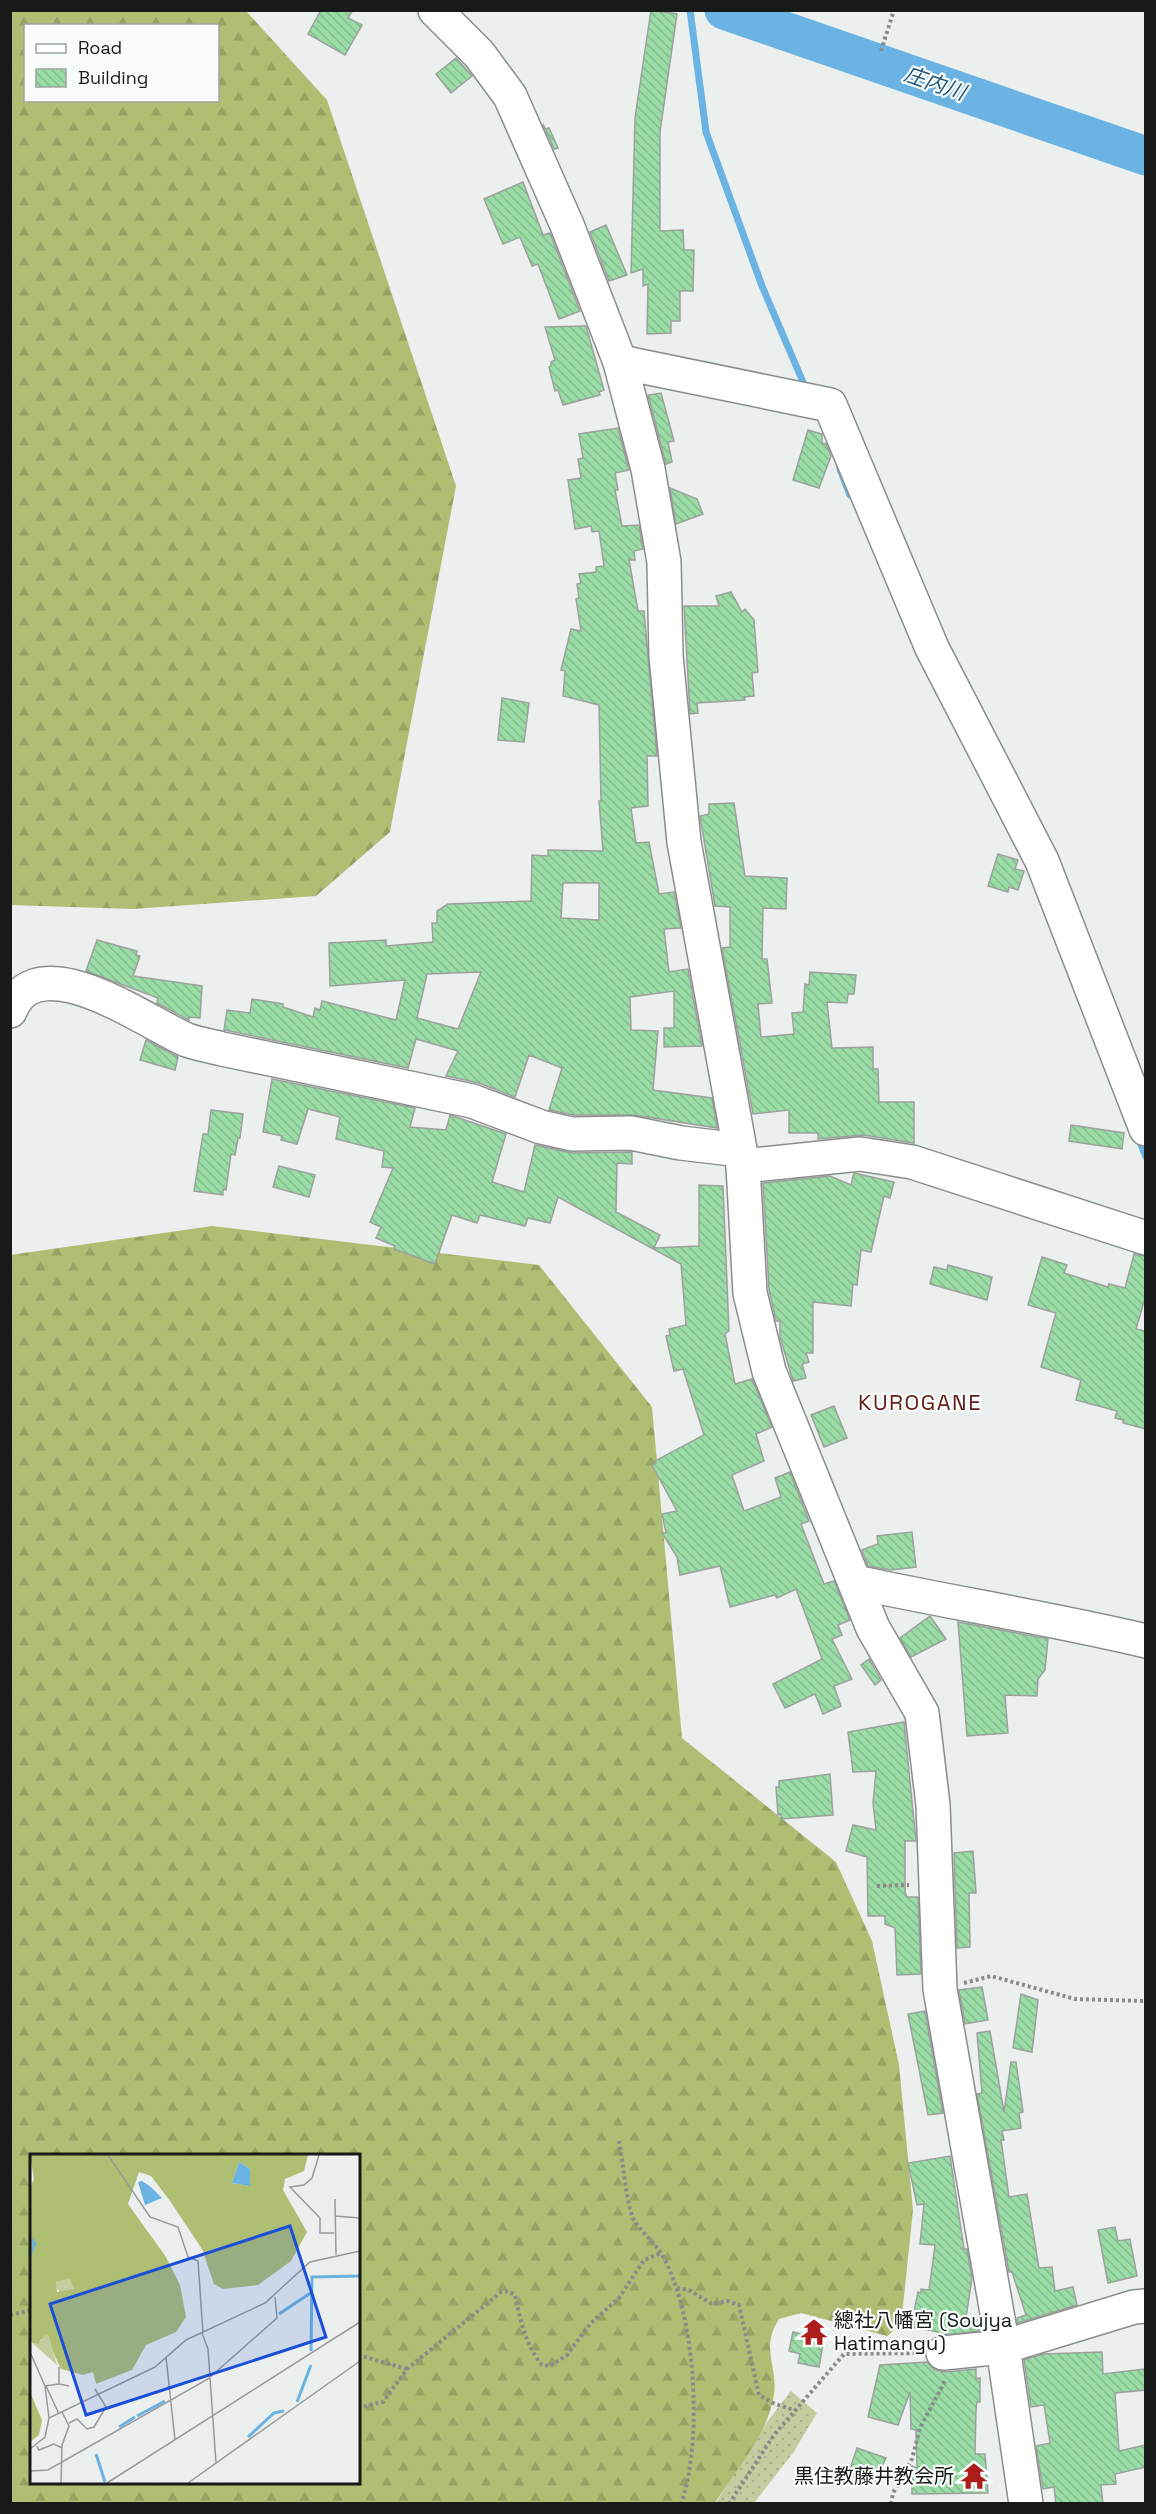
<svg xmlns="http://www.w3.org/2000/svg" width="1156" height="2514" font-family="'Space Grotesk','Noto Sans JP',sans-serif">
<defs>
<pattern id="grass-dots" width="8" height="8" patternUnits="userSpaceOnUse" patternTransform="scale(1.5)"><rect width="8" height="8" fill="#c3cea0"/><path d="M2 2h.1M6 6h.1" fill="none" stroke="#a7b089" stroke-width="1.8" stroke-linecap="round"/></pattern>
<pattern id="forest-firs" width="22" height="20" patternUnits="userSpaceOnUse" patternTransform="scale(1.5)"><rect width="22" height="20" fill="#aebe73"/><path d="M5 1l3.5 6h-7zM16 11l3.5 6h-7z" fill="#95a363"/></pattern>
<pattern id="building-back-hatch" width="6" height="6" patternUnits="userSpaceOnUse" patternTransform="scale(1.5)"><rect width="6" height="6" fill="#9adca5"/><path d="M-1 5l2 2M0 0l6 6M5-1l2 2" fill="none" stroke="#84bc8d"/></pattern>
</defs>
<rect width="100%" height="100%" fill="#ebf0ee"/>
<polygon fill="url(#grass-dots)" points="791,2391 817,2413 793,2453 754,2503 715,2504 767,2422"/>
<g fill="url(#forest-firs)" fill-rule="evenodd">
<path d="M11 10 246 11 327 100 456 486 390 832 316 896 132 909 11 905ZM26 26H218V100H26Z"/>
<path d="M212 1226 539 1265 652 1407 682 1738 836 1862 872 1941 899 2065 913 2210 901 2325 887 2336 801 2313 779 2319C760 2349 778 2365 774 2395 768 2434 736 2470 715 2503H11L10 1255ZM32 2156H358V2482H32Z"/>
</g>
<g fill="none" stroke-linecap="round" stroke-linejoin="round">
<g stroke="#6bb3e3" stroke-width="7">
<polyline points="690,10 706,132 762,286 803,382"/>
<polyline points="840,469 850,495"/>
<polyline points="1138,1137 1146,1157"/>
</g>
<polyline stroke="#6bb3e3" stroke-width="39" points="724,10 1146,156"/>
</g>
<g fill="url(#building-back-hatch)" stroke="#9da19e" stroke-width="1.5" fill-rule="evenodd">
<polygon points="321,10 353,10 348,18 362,25 345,55 308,34"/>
<polygon points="651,10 677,14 660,132 660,231 683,230 684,250 694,250 693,291 680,291 680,321 671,321 671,333 647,334 648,284 643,286 643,269 631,273 635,118"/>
<polygon points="456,58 472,76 451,93 436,74"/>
<polygon points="543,124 545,129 549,128 558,148 554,149"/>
<polygon points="523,182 543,235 550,233 580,311 559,319 538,264 532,266 520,237 503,244 484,199"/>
<polygon points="606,225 627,275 609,281 590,232"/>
<polygon points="586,326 604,390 599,392 600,395 563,405 558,390 555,391 549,367 551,366 551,362 555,360 545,327"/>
<polygon points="661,393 674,441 668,442 672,462 666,464 648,395"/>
<path d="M618 428 629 470 615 473 618 490H615L622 526 639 525 643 549 634 551 635 560H629L638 611H644L657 756H647L648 806 631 808 636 843 649 842 659 894 674 892 681 928 664 929 669 972 688 969 702 1046 664 1047V1028H674V991L630 997 631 1030 658 1031 653 1090 712 1098 717 1128 634 1115H574L549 1110 562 1068 529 1055 515 1097 479 1083 446 1076 458 1051 416 1039 408 1068 224 1030 227 1010 250 1013 252 999 283 1004V1007L313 1017 315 1008 320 1010 322 1001 396 1020 405 980 330 986 329 943 386 940V946L433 942 432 923H437V911L448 904 531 901 532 855 548 856V850L603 851 599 801H601L599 705 563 696 565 671 561 670 571 629 581 631 576 599 579 598 577 584 581 583 579 574 596 572V567L604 566 599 531 592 532 591 526 575 529 568 480 581 478 578 459 583 458 579 434ZM563 883H599V920L561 918ZM481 972 458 1029 417 1018 427 974Z"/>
<polygon points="808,430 822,434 822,443 826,444 831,456 819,488 793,480"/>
<polygon points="670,488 697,499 703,514 676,524"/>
<polygon points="731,592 742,612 745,609 754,620 758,672 752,673 754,696 744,697 745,700 697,703 698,713 690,714 684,606 719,606 716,596"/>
<polygon points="502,698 529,703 524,742 498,740"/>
<polygon points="734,803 745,876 787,878 786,909 763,908 762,959 767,959 772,1003 758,1004 761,1037 794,1034 792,1013 803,1012 805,984 809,985 810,972 856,975 854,994 848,994 847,1003 827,1002 832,1048 873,1047 873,1069 878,1069 879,1102 914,1102 914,1143 863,1135 818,1139 818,1133 789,1133 789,1110 753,1114 722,948 730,947 730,907 715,906 700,816 709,814 709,804"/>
<polygon points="998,854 1018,860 1015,869 1024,871 1018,890 1009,887 1008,892 988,886"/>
<polygon points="97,940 137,951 136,955 140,956 133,976 202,986 200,1018 189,1017 189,1020 157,1003 158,998 86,971"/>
<polygon points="146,1040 178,1057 175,1070 140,1060"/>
<polygon points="272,1079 415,1108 410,1127 446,1130 450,1115 506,1134 492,1182 524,1192 535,1145 572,1153 632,1152 632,1164 617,1163 616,1212 660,1235 654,1248 699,1246 699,1185 723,1186 729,1331 725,1334 735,1384 752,1379 772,1427 756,1434 764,1461 732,1475 744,1511 781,1497 775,1478 790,1472 809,1521 801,1524 824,1584 834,1581 850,1620 838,1625 842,1635 832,1639 852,1679 834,1686 841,1706 823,1714 815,1694 785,1708 773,1684 822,1659 796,1589 777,1598 775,1595 730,1607 720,1566 680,1575 677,1557 662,1533 666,1533 662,1514 677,1511 652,1465 656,1463 655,1461 704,1435 683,1369 674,1371 666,1336 670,1335 669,1329 686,1325 681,1264 558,1197 550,1223 528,1218 525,1226 480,1215 477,1223 452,1215 435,1264 394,1249 395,1246 376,1238 381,1227 370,1222 393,1168 382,1167 384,1151 336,1139 340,1117 308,1109 297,1144 281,1140 282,1136 263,1132"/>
<polygon points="211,1110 243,1114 240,1138 238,1138 235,1155 231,1154 226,1190 223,1189 223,1195 194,1191 203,1134 208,1134"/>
<polygon points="1071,1125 1124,1133 1122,1149 1069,1141"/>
<polygon points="279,1166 315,1175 309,1197 273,1187"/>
<polygon points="854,1173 894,1182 890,1198 884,1196 871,1252 861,1250 857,1285 853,1284 851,1306 813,1302 813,1353 806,1353 809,1362 802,1364 806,1378 793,1381 780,1337 780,1321 776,1321 769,1290 763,1183 830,1176 851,1185"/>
<polygon points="1134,1254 1146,1256 1146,1295 1136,1329 1146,1331 1146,1429 1123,1423 1123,1420 1115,1418 1117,1411 1076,1400 1081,1380 1041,1367 1056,1313 1028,1305 1042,1257 1067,1265 1064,1273 1108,1287 1109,1284 1125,1288"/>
<polygon points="948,1265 992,1277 987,1300 930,1284 934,1267 947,1270"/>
<polygon points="834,1406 847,1438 824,1447 811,1415"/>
<polygon points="912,1532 916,1567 891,1570 868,1566 862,1550 878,1544 877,1536"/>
<polygon points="930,1616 946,1639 911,1657 900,1638"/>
<polygon points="958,1622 1048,1639 1045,1670 1038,1679 1037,1696 1005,1695 1008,1733 967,1736"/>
<polygon points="869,1659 881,1680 875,1685 861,1665"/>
<polygon points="904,1722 916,1841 905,1841 905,1892 907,1897 918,1897 921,1974 897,1975 895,1928 885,1924 885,1916 868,1916 867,1857 846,1851 853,1825 876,1830 873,1803 876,1771 853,1772 848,1732"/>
<polygon points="830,1774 833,1815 781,1819 781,1814 778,1815 776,1787 779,1787 779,1781"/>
<polygon points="973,1851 976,1893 969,1893 970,1947 957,1948 954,1853"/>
<polygon points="982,1987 988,2020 965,2024 959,1990"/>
<polygon points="1021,1994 1038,2000 1032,2052 1013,2048"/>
<polygon points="925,2011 943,2113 928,2115 908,2014"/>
<polygon points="990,2031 1004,2112 1011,2062 1016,2062 1023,2112 1019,2113 1021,2128 1002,2131 1004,2140 1001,2140 1009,2197 1027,2194 1039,2268 1052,2267 1055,2291 1073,2287 1077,2305 1018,2323 1017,2318 1026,2315 1012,2272 1009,2272 977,2094 982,2093 977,2033"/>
<polygon points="950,2156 964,2249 967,2249 972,2278 966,2318 979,2320 980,2324 979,2331 937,2336 938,2332 911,2327 918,2292 921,2293 921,2289 929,2290 935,2245 920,2244 924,2204 917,2205 908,2163"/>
<polygon points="1115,2227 1118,2241 1130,2239 1137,2276 1108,2283 1098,2230"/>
<polygon points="806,2330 825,2334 819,2367 798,2363 800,2354 789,2351 793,2332 805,2335"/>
<polygon points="1102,2352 1103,2374 1144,2369 1146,2390 1115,2393 1119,2451 1146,2445 1146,2467 1115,2474 1116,2484 1101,2485 1103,2504 1056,2504 1054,2487 1043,2489 1036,2446 1050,2443 1044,2405 1031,2407 1024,2360 1043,2354"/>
<polygon points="927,2362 935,2370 944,2372 976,2369 976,2379 980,2378 980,2402 977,2402 976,2410 975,2454 985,2454 988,2493 912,2494 912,2466 917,2468 916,2430 911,2429 910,2392 898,2425 868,2417 880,2365"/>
<polygon points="857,2448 886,2458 874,2484 848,2475"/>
</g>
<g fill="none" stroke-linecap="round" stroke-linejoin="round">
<defs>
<g id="minor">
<polyline points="435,10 479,54 510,96 567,225 620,362 648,469 664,562 666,656 684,842 743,1166 750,1293 769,1371 873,1628 922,1713 933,1805 940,1989 1003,2347 1026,2504"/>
<polyline points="620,362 830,405 932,648 1042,861 1146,1129"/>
<path d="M10 1011C37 942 145 1022 187 1040 198 1044 211 1046 222 1049L472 1101 541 1127 572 1134 631 1133 681 1143 740 1150"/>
<polyline points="743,1166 860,1154 912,1162 1146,1238"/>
<path d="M855 1582C952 1603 1049 1618 1146 1641"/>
<polyline points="943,2353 1003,2347 1134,2307 1146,2306"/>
</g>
</defs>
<use href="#minor" stroke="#898e8d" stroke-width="36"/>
<g stroke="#888b8a" stroke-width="4" stroke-dasharray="3 3" stroke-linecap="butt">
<polyline points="881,51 894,10"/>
<polyline points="877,1886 909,1885"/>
<polyline points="964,1983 991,1976 1075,1999 1146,2001"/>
<path d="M619 2141C623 2161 626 2201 633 2218 639 2229 651 2240 659 2250 666 2260 672 2275 676 2287 696 2344 701 2447 681 2504"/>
<polyline points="677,2288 689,2290 712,2304 728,2301 739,2305 759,2395 775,2404 794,2410"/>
<polyline points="10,2315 32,2310"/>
<polyline points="358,2355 407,2369"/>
<path d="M358 2408 383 2402 407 2369 501 2292 508 2291 515 2295C520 2320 526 2346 542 2365L550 2366 567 2355 590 2324 619 2298 644 2260 661 2253"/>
<polyline points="729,2504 774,2435 844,2354 919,2353"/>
<polyline points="891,2504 893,2493 912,2459 920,2428 946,2379"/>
</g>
<use href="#minor" stroke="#fff" stroke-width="33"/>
</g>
<defs>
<symbol id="temple-bare" viewBox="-9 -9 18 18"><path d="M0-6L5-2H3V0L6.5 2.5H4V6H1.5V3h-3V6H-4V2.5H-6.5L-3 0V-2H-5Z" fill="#ae1d1c" stroke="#f8fdfc" stroke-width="2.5" paint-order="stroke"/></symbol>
</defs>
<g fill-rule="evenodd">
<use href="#temple-bare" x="795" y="2313" width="38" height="38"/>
<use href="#temple-bare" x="955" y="2457" width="38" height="38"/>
</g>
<g text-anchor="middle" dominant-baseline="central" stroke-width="4.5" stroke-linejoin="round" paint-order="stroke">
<g font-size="20" fill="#181919" stroke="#f8fdfc" text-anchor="start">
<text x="834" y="2320">總社八幡宮 (Soujya<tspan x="834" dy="23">Hatimangu)</tspan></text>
<text x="954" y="2476" text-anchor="end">黒住教藤井教会所</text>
</g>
<g font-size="21" font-style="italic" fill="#23587a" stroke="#f8fdfc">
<text transform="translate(935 83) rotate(19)">庄内川</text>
</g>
<g font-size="22" letter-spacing="1.5" fill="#66211c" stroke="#f8fdfc">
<text x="920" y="1402">KUROGANE</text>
</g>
</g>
<g transform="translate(30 2154)">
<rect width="330" height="330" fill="#ebf0ee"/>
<path d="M26 131a9 9 0 1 1 18 0a9 9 0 1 1-18 0Z" fill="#c3cea0"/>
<path d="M0 1H278L274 17 255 25 253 36 277 78 261 107 228 131 193 135 184 130 172 95 140 47 121 22 109 18 98 50 136 103 150 131 156 163 146 178 116 191 102 216 66 230 63 218 53 221 31 215 19 189 11 185 8 191 0 188V34L4 25ZM209 8 220 15V32L202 29ZM40 124 44 135 27 138 26 128ZM0 238 12 266 9 281 0 288Z" fill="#aebe73" fill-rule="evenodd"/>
<path d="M15 181 19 182 27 211 1 188 8 190Z" fill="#c3cea0"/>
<path d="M209 8 220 15V32L202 29ZM112 27 121 33 132 44 115 51 108 28Z" fill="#6bb3e3"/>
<path fill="none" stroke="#6bb3e3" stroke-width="3" d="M0 84 5 90 0 100M249 160 282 138M281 197 282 123 330 122M267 248 281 211M107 262 135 247M89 273 105 263M218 283 244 259 254 257M66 300 75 328"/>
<path fill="none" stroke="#979a99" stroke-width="1.5" d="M78 1 120 63 148 73 158 103 168 107 173 179M289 1 282 24 274 31 260 33 290 64V79H304M305 45 306 101M305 62 330 64M172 179 178 195 186 309M0 198 15 232 29 230M136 203 145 286M29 213V230L39 232M15 232 19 264M16 232 29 260M39 269 47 265 57 275 64 273 76 253 65 235M7 292 9 296 24 290 32 294M0 295 15 283 19 264 125 213 156 186 235 149 280 108 330 97M0 317 18 316 178 225 247 164 245 143M31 329 32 291 39 272 32 258M77 329 330 168M158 329 330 207"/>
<path fill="#1d4ed8" fill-opacity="0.15" stroke="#1d4ed8" stroke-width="3" d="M260 72 296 183 56 261 20 150Z"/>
<rect width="330" height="330" fill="none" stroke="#181919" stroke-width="3"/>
</g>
<rect width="1156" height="2514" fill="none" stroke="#181919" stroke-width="24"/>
<rect x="24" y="24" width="195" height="78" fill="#f8fdfc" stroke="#9ea2a1" stroke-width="1.5"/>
<rect x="36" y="44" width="30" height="9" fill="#ffffff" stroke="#9ea2a1" stroke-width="1.5"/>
<text x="78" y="54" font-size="18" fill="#181919">Road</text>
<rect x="36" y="69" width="30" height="18" fill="url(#building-back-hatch)" stroke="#9ea2a1" stroke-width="1.5"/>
<text x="78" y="84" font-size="18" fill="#181919">Building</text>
</svg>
